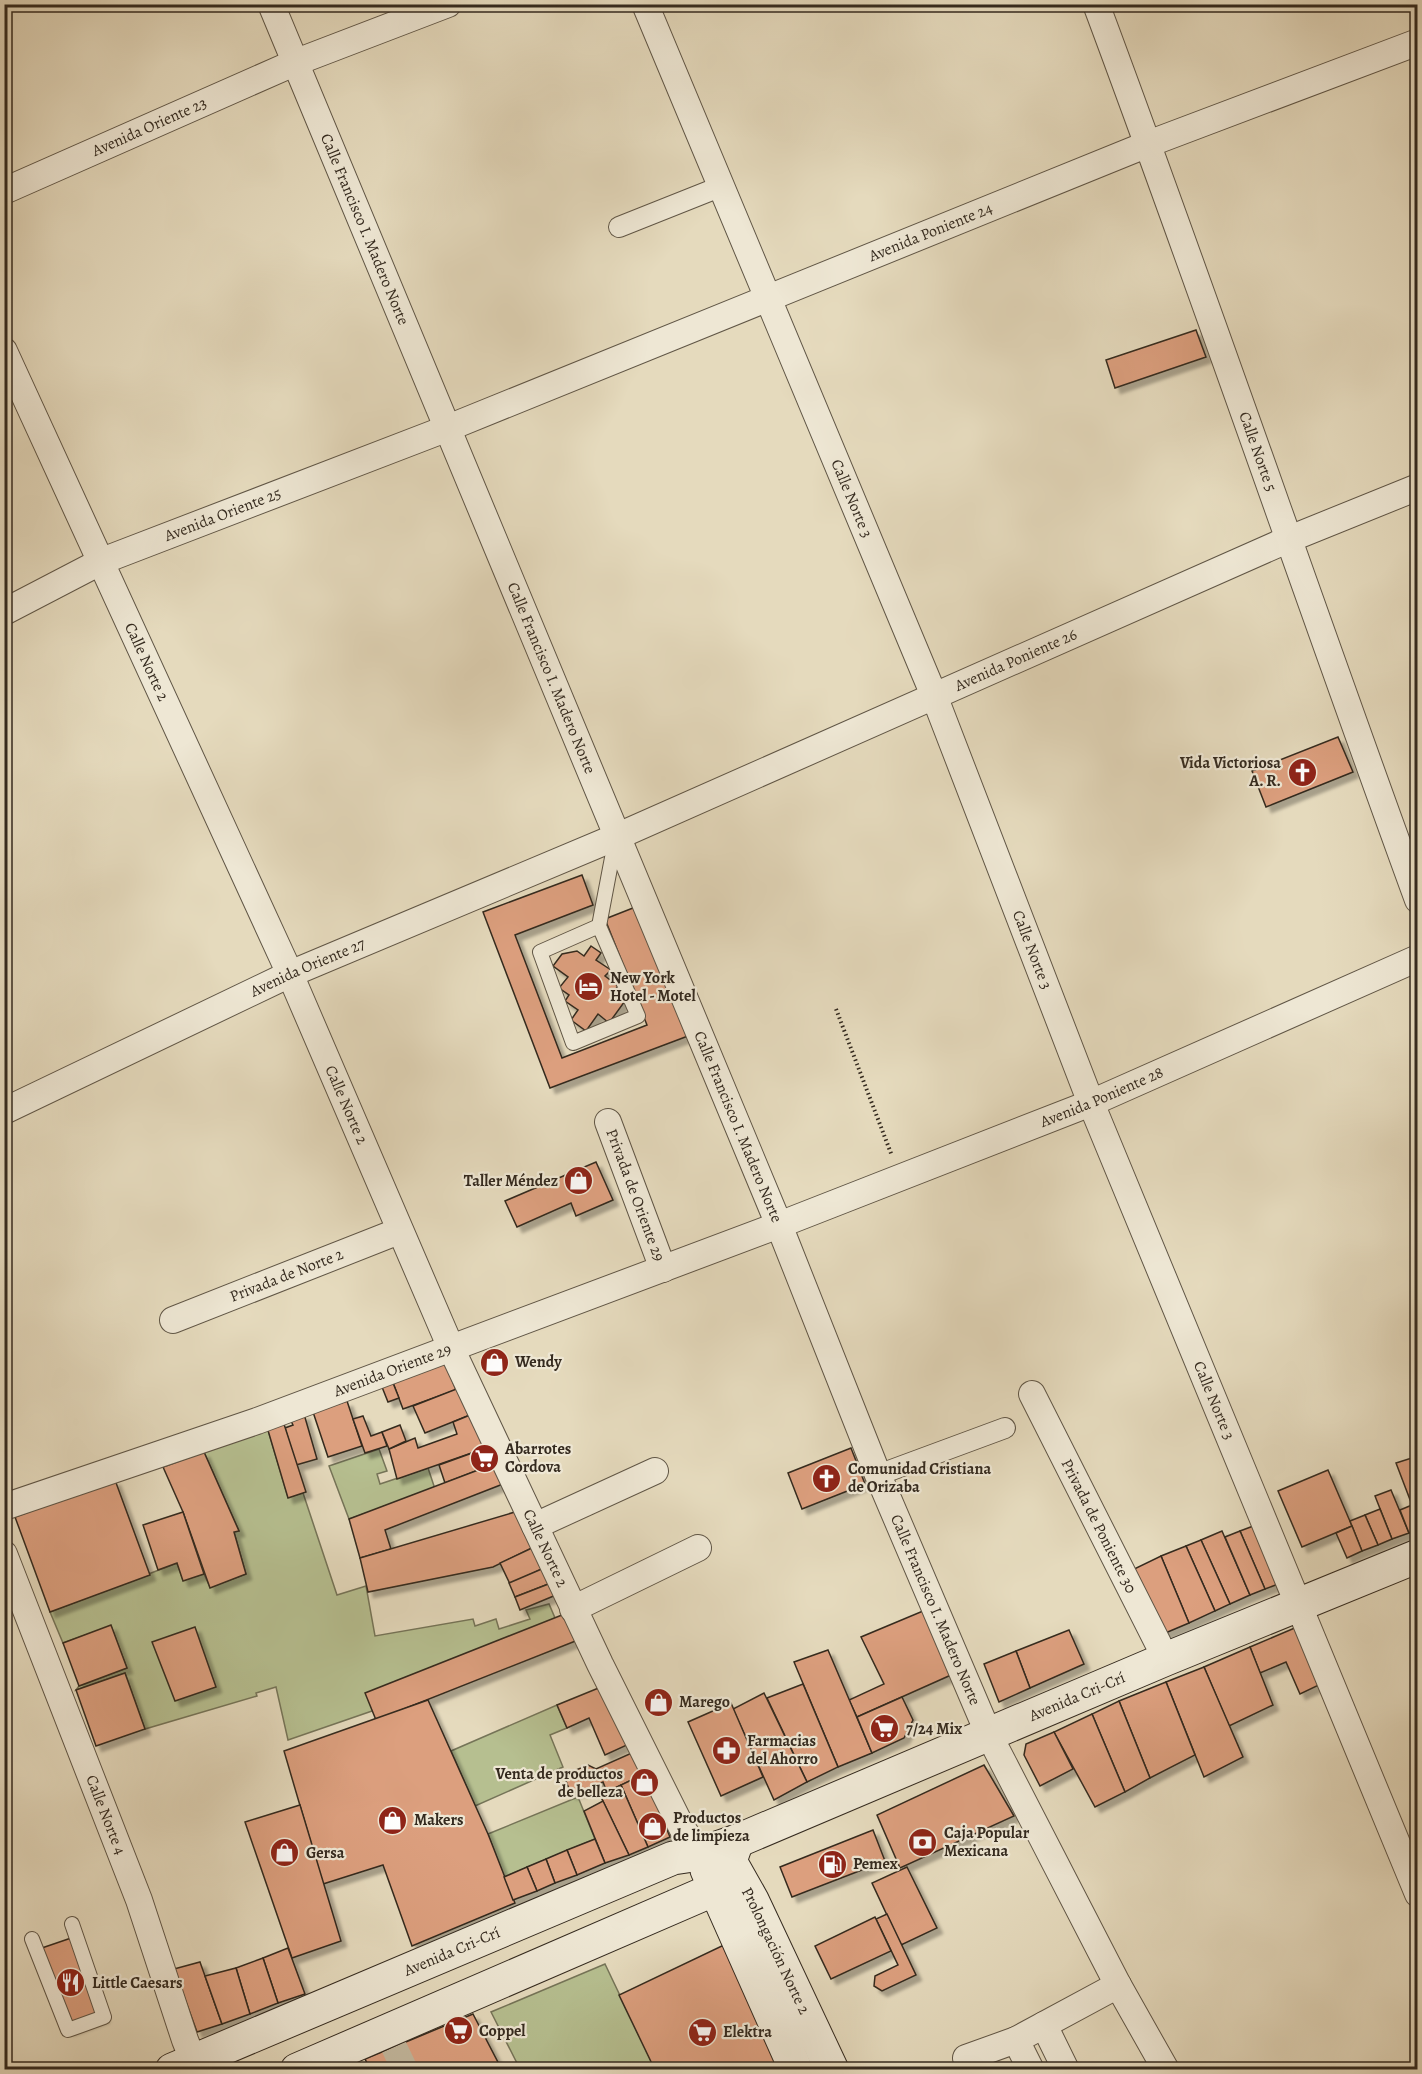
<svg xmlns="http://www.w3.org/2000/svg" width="1422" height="2074" font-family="Alegreya,serif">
<defs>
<filter id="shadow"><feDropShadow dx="5.5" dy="5.5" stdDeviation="1.5" flood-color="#0004"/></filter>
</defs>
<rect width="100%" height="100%" fill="#e5dabd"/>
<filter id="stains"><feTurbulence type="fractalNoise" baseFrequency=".00333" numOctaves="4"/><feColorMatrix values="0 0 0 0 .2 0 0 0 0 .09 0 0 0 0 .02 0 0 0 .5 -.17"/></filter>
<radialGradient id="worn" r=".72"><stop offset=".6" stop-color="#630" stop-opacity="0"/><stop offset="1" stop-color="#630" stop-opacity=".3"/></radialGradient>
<g fill="#b6bf90" stroke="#757458" stroke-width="1.5">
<polygon points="268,1430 288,1497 303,1493 337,1595 366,1586 375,1636 473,1619 475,1626 496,1619 499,1629 530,1619 526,1610 549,1604 555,1618 372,1711 288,1740 276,1687 256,1693 257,1696 145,1729 125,1673 76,1690 79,1686 127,1668 111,1626 63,1643 50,1612 177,1563 183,1580 204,1574 210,1587 246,1574 234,1532 239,1531 204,1452"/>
<polygon points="379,1449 387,1471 377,1474 380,1484 428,1468 435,1489 349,1519 329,1466"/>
<polygon points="557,1705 567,1728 550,1735 563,1767 475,1806 451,1751"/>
<polygon points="578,1797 595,1839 504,1877 488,1834"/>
<polygon points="605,1964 655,2069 520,2069 491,2012"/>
</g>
<g fill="#dc9f7e" stroke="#342a1f" stroke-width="1.5" filter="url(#shadow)">
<polygon points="1196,330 1206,357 1115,388 1106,360"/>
<polygon points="1338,737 1353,772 1266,807 1252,771"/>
<polygon points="582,875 593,905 515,935 562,1058 647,1025 605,919 638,906 688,1036 550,1088 483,912"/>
<polygon points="591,946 601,953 596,960 611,970 605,976 618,986 613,993 625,1001 609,1023 598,1014 586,1031 571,1020 578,1010 565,1001 569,995 559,988 568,977 553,966 562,954 577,951 584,956"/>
<polygon points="596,1162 613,1200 576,1216 571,1203 517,1227 505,1201"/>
<polygon points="444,1360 456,1390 403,1409 392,1380"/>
<polygon points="393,1383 399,1398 388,1402 382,1387"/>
<polygon points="459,1388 470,1415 425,1433 413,1406"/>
<polygon points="347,1401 362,1446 328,1457 313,1412"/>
<polygon points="304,1414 317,1459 296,1465 285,1428 293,1425 290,1419"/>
<polygon points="470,1415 486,1448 397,1479 389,1449 415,1438 418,1448 457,1434 453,1422"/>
<polygon points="363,1416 371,1436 382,1432 387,1446 365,1453 353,1419"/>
<polygon points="283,1421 306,1492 288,1498 267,1427"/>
<polygon points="400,1425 406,1441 389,1449 382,1432"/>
<polygon points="486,1448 494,1464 445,1483 439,1465"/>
<polygon points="851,1448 865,1484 802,1509 788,1473"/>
<polygon points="204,1452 239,1531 234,1532 246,1574 210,1588 183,1512 163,1467"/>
<polygon points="1418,1456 1418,1518 1417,1518 1396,1463"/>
<polygon points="494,1464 503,1484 385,1530 391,1549 360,1558 349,1519"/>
<polygon points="1328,1470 1352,1526 1302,1547 1278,1491"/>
<polygon points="115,1480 150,1575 50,1612 15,1517"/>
<polygon points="1391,1490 1409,1533 1392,1539 1375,1496"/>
<polygon points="1412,1505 1418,1519 1418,1529 1409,1533 1400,1510"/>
<polygon points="1380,1509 1392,1539 1378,1545 1365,1515"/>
<polygon points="183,1512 204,1574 183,1581 177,1563 158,1570 143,1525"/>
<polygon points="515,1512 534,1547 493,1567 368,1592 360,1558"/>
<polygon points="1365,1515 1378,1545 1362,1551 1350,1521"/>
<polygon points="1256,1525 1281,1583 1265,1589 1240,1531"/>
<polygon points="1352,1526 1362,1551 1347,1558 1336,1533"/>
<polygon points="1222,1531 1250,1595 1230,1604 1201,1540"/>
<polygon points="1240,1531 1265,1589 1250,1595 1225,1537"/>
<polygon points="1201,1540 1230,1604 1215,1611 1186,1546"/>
<polygon points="1186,1546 1215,1611 1189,1623 1161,1556"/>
<polygon points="534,1547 544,1568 510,1584 500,1563"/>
<polygon points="1161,1556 1189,1623 1163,1634 1130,1571"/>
<polygon points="544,1568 551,1583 515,1597 509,1583"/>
<polygon points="551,1583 556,1595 520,1610 515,1597"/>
<polygon points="923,1611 951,1675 857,1717 849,1700 884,1684 861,1637"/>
<polygon points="567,1613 578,1640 376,1720 365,1693"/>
<polygon points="111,1625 127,1668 79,1686 63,1643"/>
<polygon points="195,1627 216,1687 175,1701 152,1642"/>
<polygon points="1297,1627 1321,1684 1300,1694 1286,1662 1260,1673 1250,1647"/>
<polygon points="1069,1630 1084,1664 1030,1688 1016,1651"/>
<polygon points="1250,1647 1273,1705 1229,1726 1204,1667"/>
<polygon points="828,1650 872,1753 838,1767 794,1662"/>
<polygon points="1016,1651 1030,1688 999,1702 984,1664"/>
<polygon points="1204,1667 1243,1757 1204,1777 1166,1682"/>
<polygon points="125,1673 145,1729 96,1746 76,1690"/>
<polygon points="1166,1682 1195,1755 1150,1778 1119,1701"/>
<polygon points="803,1684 838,1767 807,1782 767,1698"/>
<polygon points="601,1687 627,1745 605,1755 589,1718 567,1728 557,1705"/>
<polygon points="764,1693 807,1782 774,1800 733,1709"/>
<polygon points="902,1697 913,1720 904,1738 872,1753 857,1717"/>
<polygon points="428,1700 488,1834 515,1903 412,1946 383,1865 323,1884 284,1751"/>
<polygon points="1119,1701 1150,1778 1125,1792 1092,1714"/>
<polygon points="731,1703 763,1777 721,1796 688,1722"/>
<polygon points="1092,1714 1125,1792 1095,1807 1054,1732"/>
<polygon points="1054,1732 1073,1769 1040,1786 1024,1755 1026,1744"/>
<polygon points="634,1752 644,1774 607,1792 603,1782 580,1792 580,1790 571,1794 564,1776 573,1775 571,1772 588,1765 596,1769"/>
<polygon points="984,1765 1014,1816 900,1868 877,1815"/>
<polygon points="644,1774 670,1837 648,1847 621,1785"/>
<polygon points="621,1785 648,1847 629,1855 600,1795"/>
<polygon points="603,1801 629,1855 605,1863 584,1811"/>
<polygon points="300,1805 341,1941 292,1958 245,1822"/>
<polygon points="873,1830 885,1861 792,1897 780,1867"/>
<polygon points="595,1839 605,1863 577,1875 567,1850"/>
<polygon points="567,1850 577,1875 555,1883 546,1859"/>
<polygon points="546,1859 555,1883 537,1891 527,1867"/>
<polygon points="527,1867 537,1891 513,1900 504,1877"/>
<polygon points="907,1867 937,1928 901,1945 872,1883"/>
<polygon points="887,1914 916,1975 882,1991 874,1986 875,1976 898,1965 876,1919"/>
<polygon points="875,1917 891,1951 831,1979 815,1946"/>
<polygon points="77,1936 104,2017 68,2030 36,1950"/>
<polygon points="726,1944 785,2070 655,2070 619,1995"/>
<polygon points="288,1948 305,1994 278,2003 263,1958"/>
<polygon points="263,1958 278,2003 250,2014 236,1968"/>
<polygon points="200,1962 222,2024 197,2032 174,1969"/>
<polygon points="236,1968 250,2014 222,2024 205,1976"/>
<polygon points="473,2014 502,2070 371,2070 365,2059"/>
</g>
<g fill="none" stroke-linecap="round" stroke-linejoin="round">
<polyline stroke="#c2b79d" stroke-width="26" stroke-dasharray="26 13" stroke-linecap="butt" points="394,2047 405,2070"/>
<defs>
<g id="service">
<polyline points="599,926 540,952 573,1043 638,1016 599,926 615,842"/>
<polyline points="32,1939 68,2030 104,2017 72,1924"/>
</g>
<g id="pedestrian">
<polyline points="619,227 722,186"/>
<polyline points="878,1475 1005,1428"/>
</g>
<g id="minor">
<path id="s1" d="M271 4 779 1225 878 1475 989 1735 1118 1985 1166 2070"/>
<path id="s2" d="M645 4 935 698 1091 1103 1418 1894"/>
<path id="s3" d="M1096 4C1207 301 1309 602 1418 900"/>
<path id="s4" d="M4 191 294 63 448 4"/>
<path id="s5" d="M4 351 290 974 451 1348 600 1664 682 1828 700 1854"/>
<path id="s6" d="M4 612 102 561 448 428 1148 144 1418 42"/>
<path id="s7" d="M4 1111 290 974 616 837 1287 540 1418 487"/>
<path id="s8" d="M608 1122 663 1269"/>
<path id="s9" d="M173 1320 399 1231"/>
<path id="s10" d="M1032 1394 1166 1659"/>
<path id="s11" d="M4 1507 257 1421 779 1225 1091 1103 1418 958"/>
<polyline points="535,1526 655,1471"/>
<path id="s12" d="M4 1554 139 1900 185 2040 193 2060 209 2068"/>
<polyline points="573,1609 698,1548"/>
<polyline points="1044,2025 1066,2070"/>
<polyline points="966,2058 1016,2040"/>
<polyline points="1031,2070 1016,2040 1118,1985"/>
</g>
<g id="secondary">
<path id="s13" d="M713 1858 730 1861 752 1900 832 2070"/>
<polyline points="707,1870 796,2070"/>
<path id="s14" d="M172 2070 673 1858 700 1854 737 1841 1166 1659 1418 1556"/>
<polyline points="297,2070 715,1889 730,1861 737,1841"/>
</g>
</defs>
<use href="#service" stroke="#605646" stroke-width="16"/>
<use href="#pedestrian" stroke="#605646" stroke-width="22"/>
<use href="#minor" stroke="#605646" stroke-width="28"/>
<use href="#secondary" stroke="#342a1f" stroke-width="35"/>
<polyline stroke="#342a1f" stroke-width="4" stroke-dasharray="1.5 3" stroke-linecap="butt" points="836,1009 892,1156"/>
<use href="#service" stroke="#eee7d4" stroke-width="14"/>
<use href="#pedestrian" stroke="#eee7d4" stroke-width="20"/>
<use href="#minor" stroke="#eee7d4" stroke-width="26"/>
<use href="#secondary" stroke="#eee7d4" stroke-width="33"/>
</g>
<defs>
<symbol id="church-disc" viewBox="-11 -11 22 22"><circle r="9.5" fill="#8f2418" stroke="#eee7d4"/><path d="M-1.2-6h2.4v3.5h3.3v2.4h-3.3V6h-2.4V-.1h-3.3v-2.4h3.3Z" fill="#fff"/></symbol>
<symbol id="hotel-disc" viewBox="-11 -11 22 22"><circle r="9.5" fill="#8f2418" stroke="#eee7d4"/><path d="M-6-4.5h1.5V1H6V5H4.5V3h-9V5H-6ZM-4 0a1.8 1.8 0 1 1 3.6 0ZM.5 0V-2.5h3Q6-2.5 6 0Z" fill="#fff"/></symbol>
<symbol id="shop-disc" viewBox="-11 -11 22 22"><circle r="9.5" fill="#8f2418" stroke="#eee7d4"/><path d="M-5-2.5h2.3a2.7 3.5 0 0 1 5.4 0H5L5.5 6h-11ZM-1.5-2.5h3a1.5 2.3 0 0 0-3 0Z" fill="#fff"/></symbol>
<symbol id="supermarket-disc" viewBox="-11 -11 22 22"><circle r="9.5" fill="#8f2418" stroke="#eee7d4"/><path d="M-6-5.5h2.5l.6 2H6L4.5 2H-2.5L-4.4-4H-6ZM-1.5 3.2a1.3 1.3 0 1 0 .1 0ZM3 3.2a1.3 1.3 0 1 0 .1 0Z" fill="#fff"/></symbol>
<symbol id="pharmacy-disc" viewBox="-11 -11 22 22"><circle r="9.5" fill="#8f2418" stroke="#eee7d4"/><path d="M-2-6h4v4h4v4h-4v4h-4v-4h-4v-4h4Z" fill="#fff"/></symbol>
<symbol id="bank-disc" viewBox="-11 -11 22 22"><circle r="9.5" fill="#8f2418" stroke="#eee7d4"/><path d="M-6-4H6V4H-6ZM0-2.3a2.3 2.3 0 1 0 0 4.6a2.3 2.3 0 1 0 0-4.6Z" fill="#fff"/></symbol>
<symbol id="fuel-disc" viewBox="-11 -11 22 22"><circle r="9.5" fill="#8f2418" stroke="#eee7d4"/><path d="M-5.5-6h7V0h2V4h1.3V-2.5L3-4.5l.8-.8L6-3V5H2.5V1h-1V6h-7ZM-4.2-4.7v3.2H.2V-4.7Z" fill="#fff"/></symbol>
<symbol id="restaurant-disc" viewBox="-11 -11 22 22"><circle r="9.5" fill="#8f2418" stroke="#eee7d4"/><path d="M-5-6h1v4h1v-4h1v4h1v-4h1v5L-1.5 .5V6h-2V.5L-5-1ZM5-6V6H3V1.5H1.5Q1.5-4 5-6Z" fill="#fff"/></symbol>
</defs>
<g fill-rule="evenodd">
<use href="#church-disc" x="1286" y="756" width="33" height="33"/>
<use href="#hotel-disc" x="572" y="970" width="33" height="33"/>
<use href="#shop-disc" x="562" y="1164" width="33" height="33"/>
<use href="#shop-disc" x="478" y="1346" width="33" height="33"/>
<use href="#supermarket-disc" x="468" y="1442" width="33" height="33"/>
<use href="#church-disc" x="810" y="1462" width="33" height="33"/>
<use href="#shop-disc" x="642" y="1686" width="33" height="33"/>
<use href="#supermarket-disc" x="868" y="1712" width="33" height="33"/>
<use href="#pharmacy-disc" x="710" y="1734" width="33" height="33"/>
<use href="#shop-disc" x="628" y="1766" width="33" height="33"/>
<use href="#shop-disc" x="376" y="1804" width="33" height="33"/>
<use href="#shop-disc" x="636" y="1810" width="33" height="33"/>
<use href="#bank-disc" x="906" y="1826" width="33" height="33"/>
<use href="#shop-disc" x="268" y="1836" width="33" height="33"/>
<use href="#fuel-disc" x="816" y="1848" width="33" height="33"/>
<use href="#restaurant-disc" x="54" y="1966" width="33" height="33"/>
<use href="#supermarket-disc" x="442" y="2014" width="33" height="33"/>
<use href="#supermarket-disc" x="686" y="2016" width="33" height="33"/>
</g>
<g text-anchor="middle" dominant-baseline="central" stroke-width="4.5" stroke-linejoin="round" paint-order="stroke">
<g font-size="16" fill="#342a1f" stroke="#eee7d4">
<text stroke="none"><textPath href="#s4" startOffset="159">Avenida Oriente 23</textPath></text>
<text stroke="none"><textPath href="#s1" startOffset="244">Calle Francisco I. Madero Norte</textPath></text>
<text stroke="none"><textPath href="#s6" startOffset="1002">Avenida Poniente 24</textPath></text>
<text stroke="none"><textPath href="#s3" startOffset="476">Calle Norte 5</textPath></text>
<text stroke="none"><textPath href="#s2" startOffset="536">Calle Norte 3</textPath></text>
<text stroke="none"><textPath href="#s6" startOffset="240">Avenida Oriente 25</textPath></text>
<text stroke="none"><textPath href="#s7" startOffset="1108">Avenida Poniente 26</textPath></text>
<text stroke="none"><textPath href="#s5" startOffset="342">Calle Norte 2</textPath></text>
<text stroke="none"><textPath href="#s1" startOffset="730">Calle Francisco I. Madero Norte</textPath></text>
<text stroke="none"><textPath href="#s2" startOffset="1022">Calle Norte 3</textPath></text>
<text stroke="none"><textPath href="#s7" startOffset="336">Avenida Oriente 27</textPath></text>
<text stroke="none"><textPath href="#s11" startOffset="1172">Avenida Poniente 28</textPath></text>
<text stroke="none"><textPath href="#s5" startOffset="828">Calle Norte 2</textPath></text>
<text stroke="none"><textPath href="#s1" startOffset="1216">Calle Francisco I. Madero Norte</textPath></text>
<text stroke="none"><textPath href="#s8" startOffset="78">Privada de Oriente 29</textPath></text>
<text stroke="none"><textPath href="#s9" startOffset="122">Privada de Norte 2</textPath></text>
<text stroke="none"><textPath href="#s11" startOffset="412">Avenida Oriente 29</textPath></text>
<text stroke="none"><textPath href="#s2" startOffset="1508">Calle Norte 3</textPath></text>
<text stroke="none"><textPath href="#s10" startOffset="148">Privada de Poniente 30</textPath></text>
<text stroke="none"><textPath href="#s5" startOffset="1314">Calle Norte 2</textPath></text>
<text stroke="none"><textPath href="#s1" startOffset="1738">Calle Francisco I. Madero Norte</textPath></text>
<text stroke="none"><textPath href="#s14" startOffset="980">Avenida Cri-Crí</textPath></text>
<text stroke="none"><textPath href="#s12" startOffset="280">Calle Norte 4</textPath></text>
<text stroke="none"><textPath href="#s14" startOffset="304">Avenida Cri-Crí</textPath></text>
<text stroke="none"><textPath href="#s13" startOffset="118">Prolongación Norte 2</textPath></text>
</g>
<g font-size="16" font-weight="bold" fill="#342a1f" stroke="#eee7d4" text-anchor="start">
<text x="1281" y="763" text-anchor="end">Vida Victoriosa<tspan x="1281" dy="18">A. R.</tspan></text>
<text x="610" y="978">New York<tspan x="610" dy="18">Hotel - Motel</tspan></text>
<text x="558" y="1181" text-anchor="end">Taller Méndez</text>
<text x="515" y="1362">Wendy</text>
<text x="505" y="1449">Abarrotes<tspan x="505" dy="18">Cordova</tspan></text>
<text x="848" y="1469">Comunidad Cristiana<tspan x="848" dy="18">de Orizaba</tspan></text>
<text x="679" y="1702">Marego</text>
<text x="906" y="1729">7/24 Mix</text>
<text x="747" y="1741">Farmacias<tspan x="747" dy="18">del Ahorro</tspan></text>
<text x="623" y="1774" text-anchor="end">Venta de productos<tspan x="623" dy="18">de belleza</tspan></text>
<text x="673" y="1818">Productos<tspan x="673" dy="18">de limpieza</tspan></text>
<text x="414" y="1820">Makers</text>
<text x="944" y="1833">Caja Popular<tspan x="944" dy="18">Mexicana</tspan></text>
<text x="306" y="1853">Gersa</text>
<text x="853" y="1864">Pemex</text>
<text x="92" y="1983">Little Caesars</text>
<text x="479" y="2031">Coppel</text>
<text x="723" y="2032">Elektra</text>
</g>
</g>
<rect width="1422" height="2074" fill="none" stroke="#e5dabd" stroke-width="24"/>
<rect x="6" y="6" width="1410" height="2062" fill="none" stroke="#342a1f" stroke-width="3"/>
<rect x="12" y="12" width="1398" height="2050" fill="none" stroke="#342a1f" stroke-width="1.5"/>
<rect width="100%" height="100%" filter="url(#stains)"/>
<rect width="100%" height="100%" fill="url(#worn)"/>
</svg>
